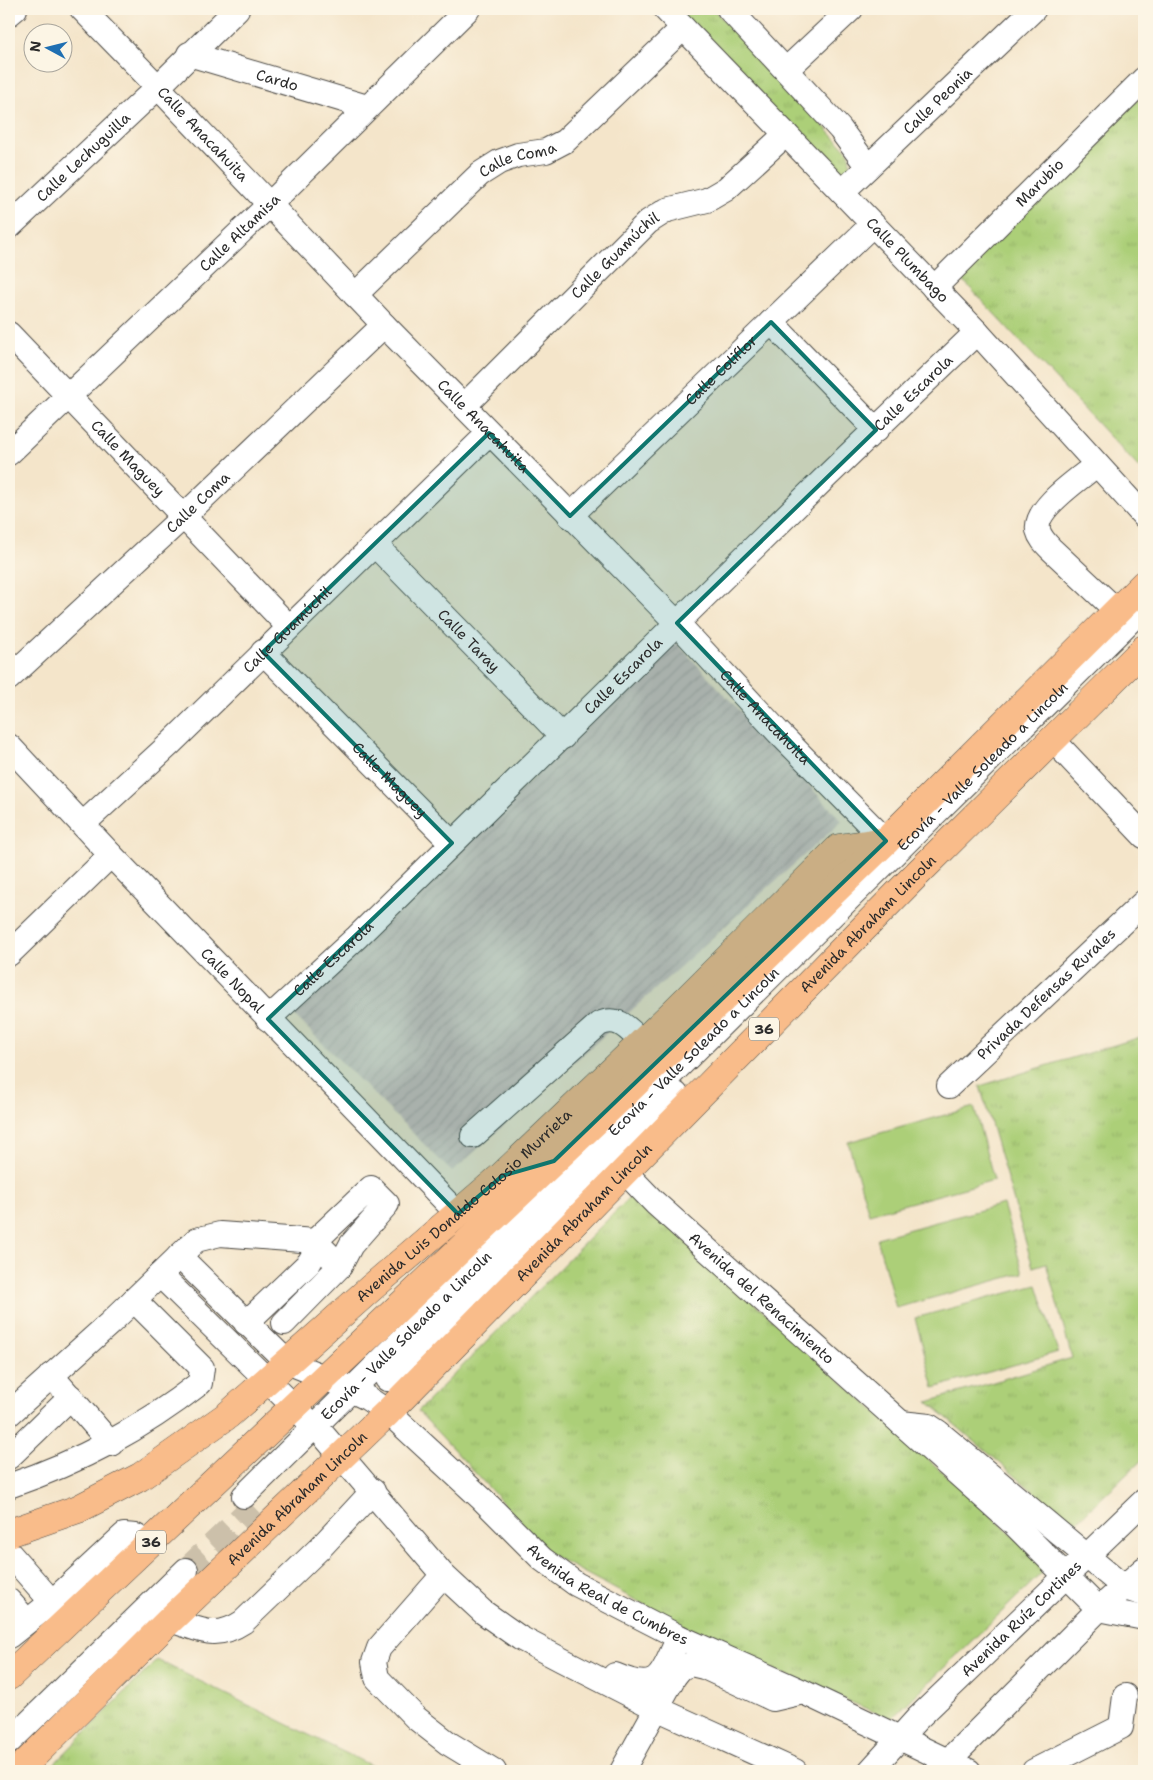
<svg xmlns="http://www.w3.org/2000/svg" width="1153" height="1780" font-family="'Shantell Sans',sans-serif">
<defs>
<pattern id="industrial-furrows" width="10" height="10" patternUnits="userSpaceOnUse" patternTransform="scale(1.25)"><rect width="10" height="10" fill="#d0c0bc"/><path d="M-1 1l2-2M0 10L10 0M9 11l2-2" fill="none" stroke="#b3a5a2"/></pattern>
<pattern id="grass-tufts" width="24" height="20" patternUnits="userSpaceOnUse" patternTransform="scale(1.25)"><rect width="24" height="20" fill="#accf78"/><path d="M3 7l-1-3M5 7V3M7 7l1-3M15 17l-1-3M17 17v-4M19 17l1-3" fill="none" stroke="#94b268"/></pattern>
</defs>
<rect width="100%" height="100%" fill="#fcf5e5"/>
<filter id="ink" filterUnits="userSpaceOnUse"><feTurbulence type="fractalNoise" baseFrequency=".02" numOctaves="2"/><feDisplacementMap in="SourceGraphic" scale="10" xChannelSelector="R" yChannelSelector="G"/><feConvolveMatrix kernelMatrix="1 2 1 2 8 2 1 2 1" color-interpolation-filters="sRGB"/></filter>
<filter id="wash" filterUnits="userSpaceOnUse"><feTurbulence type="fractalNoise" baseFrequency=".0096" numOctaves="4" result="noise"/><feDisplacementMap in="SourceGraphic" scale="20" xChannelSelector="R" yChannelSelector="G"/><feGaussianBlur stdDeviation="1.12" result="paint"/><feColorMatrix in="noise" values="0 0 0 0 0 0 0 0 0 0 0 0 0 0 0 0 0 1.4 0 .05"/><feComposite in="paint" operator="in"/></filter>
<g filter="url(#wash)">
<rect width="100%" height="100%" fill="#f4e5ca"/>
<polygon fill="url(#industrial-furrows)" points="675,641 842,821 452,1172 291,1012"/>
<g fill="url(#grass-tufts)" stroke="#6c7d52">
<polygon points="674,9 713,9 849,153 850,165 848,170 833,173"/>
<polygon points="1144,94 1144,473 957,274"/>
<polygon points="1144,1036 1144,1458 1073,1525 928,1402 1072,1358 1046,1263 1033,1267 980,1086"/>
<polygon points="633,1194 1048,1567 891,1719 737,1654 551,1555 418,1411"/>
<polygon points="157,1660 382,1771 47,1771"/>
</g>
<g fill="#accf78" stroke="#6c7d52">
<polygon points="974,1107 994,1180 869,1214 848,1142"/>
<polygon points="1003,1204 1023,1273 896,1308 877,1238"/>
<polygon points="1037,1285 1058,1352 934,1388 915,1318"/>
</g>
</g>
<g filter="url(#ink)">
<g fill="none" stroke-linecap="round" stroke-linejoin="round">
<polyline stroke="#ccc0aa" stroke-width="24" stroke-dasharray="24 12" stroke-linecap="butt" points="186,1570 253,1506"/>
<defs>
<g id="minor">
<path id="s1" d="M82 9 158 87 384 325 677 623 778 732 886 841"/>
<path id="s2" d="M665 9 977 332 1144 516"/>
<polyline points="729,9 840,129 868,167"/>
<polyline points="9,14 15,9"/>
<path id="s3" d="M189 54 367 107"/>
<polyline points="787,69 851,9"/>
<path id="s4" d="M842 192 1034 9"/>
<path id="s5" d="M9 227 158 87 237 9"/>
<path id="s6" d="M934 288 1144 79"/>
<path id="s7" d="M355 295 480 174 499 162 518 155 546 151 565 141 683 28"/>
<polyline points="771,322 876,430"/>
<path id="s8" d="M9 334 289 627"/>
<path id="s9" d="M465 405 648 222 667 210 707 200 726 189 786 134"/>
<path id="s10" d="M9 453 270 204 468 9"/>
<path d="M1096 465C1081 478 1034 508 1038 530 1040 538 1045 543 1051 549L1117 611"/>
<path id="s11" d="M570 516 872 225"/>
<path id="s12" d="M375 545 563 737"/>
<path id="s13" d="M263 652 452 843"/>
<path id="s14" d="M9 678 183 517 384 325"/>
<polyline points="1052,739 1144,836"/>
<path id="s15" d="M9 746 111 855 458 1214"/>
<path id="s16" d="M83 824 171 743 489 433"/>
<polyline points="9,954 111,855"/>
<path id="s17" d="M268 1019 357 937 827 476 977 332"/>
<path id="s18" d="M949 1086 1144 902"/>
<path d="M473 1136 599 1024C619 1015 629 1030 642 1042"/>
<path id="s19" d="M625 1172 655 1203 1014 1524 1099 1609 1144 1618"/>
<path id="s20" d="M179 1256 287 1362 324 1377 367 1398 388 1412 482 1499 542 1559 576 1584 679 1637 803 1692 969 1771"/>
<polyline points="160,1275 324,1436 443,1575 483,1612 520,1638 562,1660 656,1708 795,1771"/>
<polyline points="246,1323 309,1263 313,1256 315,1241 371,1188 387,1204 351,1245 340,1266"/>
<polyline points="51,1375 111,1444"/>
<polyline points="387,1379 539,1232 676,1094"/>
<polyline points="9,1414 109,1324 196,1240 220,1234 315,1241 340,1266 284,1323"/>
<polyline points="901,1423 929,1426 938,1432 1125,1588 1144,1594"/>
<polyline points="9,1457 71,1397"/>
<path d="M9 1486C81 1461 140 1430 200 1383L202 1368 134 1300"/>
<path id="s21" d="M244 1496 1144 607"/>
<polyline points="9,1553 52,1602 9,1636"/>
<polyline points="443,1575 379,1648 374,1662 377,1678 416,1718 448,1743 494,1771"/>
<polyline points="9,1601 27,1621"/>
<polyline points="52,1602 124,1535 136,1536 148,1545"/>
<path d="M170 1620C200 1629 214 1641 243 1622L321 1547 373 1491"/>
<path d="M615 1675C662 1695 661 1674 679 1637"/>
<polyline points="9,1742 186,1570"/>
<polyline points="622,1771 674,1677 681,1668 691,1664 704,1667 773,1699 803,1692"/>
<path id="s22" d="M870 1771 917 1719 1144 1501"/>
<polyline points="938,1771 1099,1609 1144,1569"/>
<polyline points="1034,1771 1121,1727 1125,1696"/>
</g>
<g id="major">
<path id="s23" d="M9 1533 78 1509 140 1477 228 1415 371 1288 502 1176 671 1015 839 848 886 841"/>
<polyline points="9,1676 619,1099 886,841 1144,584"/>
<path id="s24" d="M18 1771 170 1620 388 1412 916 875 1144 649"/>
</g>
</defs>
<use href="#minor" stroke="#494743" stroke-width="26"/>
<use href="#major" stroke="#494743" stroke-width="29"/>
<use href="#minor" stroke="#fff" stroke-width="24"/>
<use href="#major" stroke="#f9bc8a" stroke-width="28"/>
</g>
</g>
<path fill="#0f766e" fill-opacity="0.2" stroke="#0f766e" stroke-width="4" stroke-linejoin="round" d="M771 322 876 430 677 623 886 841 554 1161 502 1176 458 1214 268 1019 452 843 263 652 489 433 570 516Z"/>
<g text-anchor="middle" dominant-baseline="central" stroke-width="4" stroke-linejoin="round" paint-order="stroke">
<g fill="#fcf5e5" stroke="#6a6863" stroke-width="1">
<rect x="749" y="1017.5" width="30" height="23" rx="4"/>
<rect x="136" y="1530.5" width="30" height="23" rx="4"/>
</g>
<g font-size="14" font-weight="bold" fill="#2b2b2b">
<text x="764" y="1029">36</text>
<text x="151" y="1542">36</text>
</g>
<g font-size="15" fill="#2b2b2b" stroke="#fcf5e5">
<text stroke="none"><textPath href="#s3" startOffset="92">Cardo</textPath></text>
<text stroke="none"><textPath href="#s4" startOffset="132">Calle Peonia</textPath></text>
<text stroke="none"><textPath href="#s1" startOffset="174">Calle Anacahuita</textPath></text>
<text stroke="none"><textPath href="#s5" startOffset="102">Calle Lechuguilla</textPath></text>
<text stroke="none"><textPath href="#s7" startOffset="215">Calle Coma</textPath></text>
<text stroke="none"><textPath href="#s6" startOffset="149">Marubio</textPath></text>
<text stroke="none"><textPath href="#s10" startOffset="319">Calle Altamisa</textPath></text>
<text stroke="none"><textPath href="#s9" startOffset="212">Calle Guamúchil</textPath></text>
<text stroke="none"><textPath href="#s2" startOffset="349">Calle Plumbago</textPath></text>
<text stroke="none"><textPath href="#s11" startOffset="210">Calle Coliflor</textPath></text>
<text stroke="none"><textPath href="#s17" startOffset="899">Calle Escarola</textPath></text>
<text stroke="none"><textPath href="#s1" startOffset="579">Calle Anacahuita</textPath></text>
<text stroke="none"><textPath href="#s8" startOffset="172">Calle Maguey</textPath></text>
<text stroke="none"><textPath href="#s14" startOffset="258">Calle Coma</textPath></text>
<text stroke="none"><textPath href="#s16" startOffset="282">Calle Guamúchil</textPath></text>
<text stroke="none"><textPath href="#s12" startOffset="134">Calle Taray</textPath></text>
<text stroke="none"><textPath href="#s17" startOffset="494">Calle Escarola</textPath></text>
<text stroke="none"><textPath href="#s1" startOffset="984">Calle Anacahuita</textPath></text>
<text stroke="none"><textPath href="#s21" startOffset="1038">Ecovía - Valle Soleado a Lincoln</textPath></text>
<text stroke="none"><textPath href="#s13" startOffset="180">Calle Maguey</textPath></text>
<text stroke="none"><textPath href="#s24" startOffset="1200">Avenida Abraham Lincoln</textPath></text>
<text stroke="none"><textPath href="#s17" startOffset="89">Calle Escarola</textPath></text>
<text stroke="none"><textPath href="#s15" startOffset="324">Calle Nopal</textPath></text>
<text stroke="none"><textPath href="#s18" startOffset="134">Privada Defensas Rurales</textPath></text>
<text stroke="none"><textPath href="#s21" startOffset="632">Ecovía - Valle Soleado a Lincoln</textPath></text>
<text stroke="none"><textPath href="#s23" startOffset="566">Avenida Luis Donaldo Colosio Murrieta</textPath></text>
<text stroke="none"><textPath href="#s24" startOffset="795">Avenida Abraham Lincoln</textPath></text>
<text stroke="none"><textPath href="#s19" startOffset="186">Avenida del Renacimiento</textPath></text>
<text stroke="none"><textPath href="#s21" startOffset="228">Ecovía - Valle Soleado a Lincoln</textPath></text>
<text stroke="none"><textPath href="#s24" startOffset="390">Avenida Abraham Lincoln</textPath></text>
<text stroke="none"><textPath href="#s20" startOffset="552">Avenida Real de Cumbres</textPath></text>
<text stroke="none"><textPath href="#s22" startOffset="215">Avenida Ruíz Cortines</textPath></text>
</g>
</g>
<rect width="1153" height="1780" fill="none" stroke="#fcf5e5" stroke-width="30"/>
<g transform="translate(48 48) rotate(277)"><circle r="24" fill="#fcf5e5" stroke="#a8a49b"/>
<path d="M0-4L9 19L0 12L-9 19Z" fill="#1f6fb2"/>
<text y="-8" font-size="14" font-weight="bold" text-anchor="middle" fill="#2b2b2b">N</text>
</g>
</svg>
